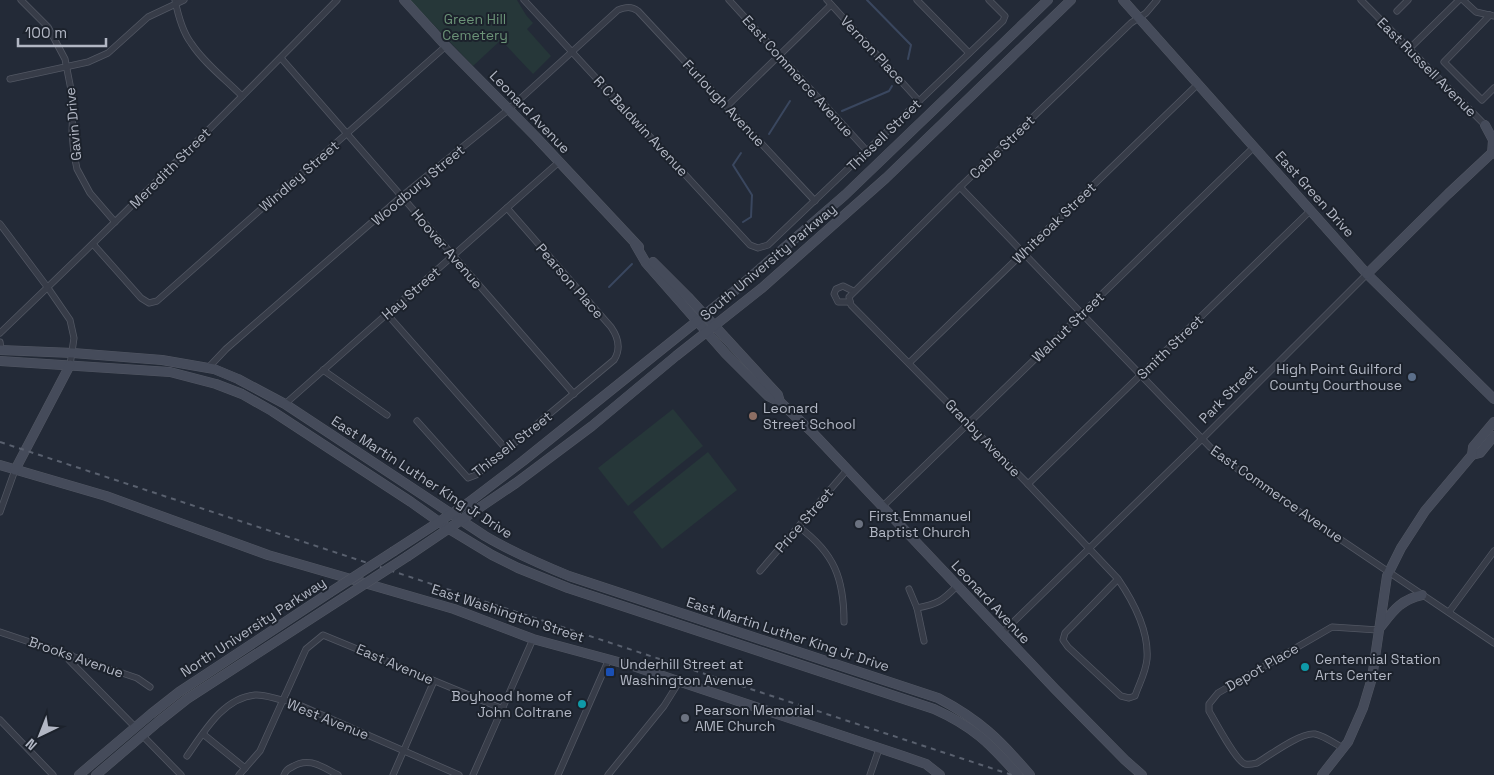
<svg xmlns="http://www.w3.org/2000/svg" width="1494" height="775" font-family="'Space Grotesk',sans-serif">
<rect width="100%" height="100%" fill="#232a37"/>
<g fill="#263739">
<polygon points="410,0 517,0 526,15 533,23 527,29 551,56 533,74 501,40 473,66"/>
<polygon points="673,409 703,446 628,506 598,468"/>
<polygon points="708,452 737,490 662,549 633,512"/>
</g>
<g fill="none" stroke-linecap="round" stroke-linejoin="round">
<g stroke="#3a475f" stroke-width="2">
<polyline points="867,0 911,45 908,59"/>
<polyline points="842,111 889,91 892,86"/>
<polyline points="769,134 790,101"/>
<polyline points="741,153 733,165 752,195 751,217 743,222"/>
<polyline points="609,287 632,264"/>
</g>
<defs>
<g id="street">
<polyline points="21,0 48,27 65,59 73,100 72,133 74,154 77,169 90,193 115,222"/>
<path d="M175 0C178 15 182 31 191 43 204 63 225 79 242 96"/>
<polyline points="524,0 750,245 758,248 768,245 1003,21 1005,16 989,0"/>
<polyline points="729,0 867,151"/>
<polyline points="827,0 919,101"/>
<polyline points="917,0 969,53"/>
<polyline points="1361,0 1487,127"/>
<polyline points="1463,0 1476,12 1494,16"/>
<polyline points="1397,11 1408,0"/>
<polyline points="1490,15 1444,62 1482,100 1494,88"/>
<polyline points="1410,48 1459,0"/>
<polyline points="281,58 574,394"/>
<polyline points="10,79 88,62 108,53 148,17 184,0"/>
<polyline points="727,106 831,5"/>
<polyline points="960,187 1210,447 1229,463 1282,500 1494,643"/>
<polyline points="0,224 48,288 70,320 74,338 70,365"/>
<polyline points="93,244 141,298 149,303 157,301 446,46"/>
<polyline points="850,302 838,302 834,294 836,289 843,286 853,291"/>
<polyline points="387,314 507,450"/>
<path d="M0 333C114 224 227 113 337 0"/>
<polyline points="0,342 1,350"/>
<polyline points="909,363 1198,84"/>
<path d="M208 368 226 349 401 197 508 110 618 10C626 7 631 6 638 11L815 201"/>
<polyline points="323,370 387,415"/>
<polyline points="285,404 559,162"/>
<path d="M417 421 468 478 476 475 614 360C621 349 618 337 611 327L507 208"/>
<polyline points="1028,484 1311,210"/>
<polyline points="882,507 1254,147"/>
<polyline points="0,512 15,470"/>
<path d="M799 527C834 553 844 578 844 622"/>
<polyline points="760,571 847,470"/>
<path d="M1118 579C1133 601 1149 632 1147 659 1146 672 1139 684 1135 696L1129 698 1121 696 1068 647 1063 640 1065 633 1118 579 1028 484 851 305 849 297 960 187 1131 23 1146 13 1157 0"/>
<polyline points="909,589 917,608 924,641"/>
<path d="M917 608C938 604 942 601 957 586"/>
<polyline points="1449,612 1494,551"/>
<polyline points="0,632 137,678 150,687"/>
<polyline points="1002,633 1202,439 1367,274"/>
<polyline points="71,655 69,660 135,727"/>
<polyline points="0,720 53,775"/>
<polyline points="203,734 245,768"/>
<polyline points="142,735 181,775"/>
<path d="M1343 748C1335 744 1325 736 1315 734 1301 732 1270 755 1257 763 1253 764 1249 765 1245 764 1236 761 1215 721 1209 711V704L1218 693 1332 627 1378 630"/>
<path d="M187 756C204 732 223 698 255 695 267 694 278 701 290 701L459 775"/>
<polyline points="239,775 260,751 306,649 323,635 503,709"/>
<path d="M284 775C286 770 288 769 292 767 309 756 322 767 338 775"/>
<polyline points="393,775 434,681"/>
<polyline points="473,775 533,639"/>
<polyline points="558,775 609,659"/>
<polyline points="608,775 664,706 679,682"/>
<polyline points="870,775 879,749"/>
</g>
<g id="secondary">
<polyline points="404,0 446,46 536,137 639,247"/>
<polyline points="1123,0 1367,274 1494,399"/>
<polyline points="1485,125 1493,140 1492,154"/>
<polyline points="635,244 646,263 725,353 768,396 780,402 812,432 1055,689 1125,760 1142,775"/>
<polyline points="653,262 688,297 778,395 780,402"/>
<polyline points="1367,274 1448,194 1494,151"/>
<path d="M0 350 73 353 162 360 214 369 238 379 285 404 485 536C512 552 540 564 569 576L938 698C980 720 1000 740 1030 775"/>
<path d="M0 361 170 372 216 384 242 394 272 411 411 502 449 529 492 555 518 568 568 588 934 709C974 727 989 743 1018 775"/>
<polyline points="1472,455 1480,453 1494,436"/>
<polyline points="0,465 106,496 268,555 454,609 533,639 633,666 903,756 926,764 940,775"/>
<polyline points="15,470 70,365"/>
<polyline points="394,551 468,503 523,461 732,293 845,195 1048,0"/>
<polyline points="408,556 516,483 592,426 676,356 762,288 886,178 1071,0"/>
<path d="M1378 630C1392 613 1399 600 1422 595"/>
<polyline points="79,775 151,714 179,692 329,593"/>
<polyline points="96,775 158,722 187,699 343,598"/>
<polyline points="1322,775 1348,742 1363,708 1372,678 1387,576 1401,548 1425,511 1472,455 1473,447 1494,422"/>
</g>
</defs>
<use href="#street" stroke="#525763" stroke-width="7"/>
<use href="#secondary" stroke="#525763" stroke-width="10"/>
<use href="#street" stroke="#373c48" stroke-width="5.5"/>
<use href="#secondary" stroke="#454b5a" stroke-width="9"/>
<polyline stroke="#59606e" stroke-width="2" stroke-dasharray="5 5" stroke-linecap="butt" points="0,442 1012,775"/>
<defs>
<g id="secondary-bridge">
<polyline points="329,593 394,551"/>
<polyline points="343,598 408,556"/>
</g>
</defs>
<use href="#secondary-bridge" stroke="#525763" stroke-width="10" stroke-linecap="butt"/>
<use href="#secondary-bridge" stroke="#454b5a" stroke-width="9"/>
</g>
<circle fill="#5c6f8a" stroke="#1c222c" stroke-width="2" cx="1412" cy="377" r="5"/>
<circle fill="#8d6e63" stroke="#1c222c" stroke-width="2" cx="753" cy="416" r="5"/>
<g fill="#6b7280" stroke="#1c222c" stroke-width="2">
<circle cx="859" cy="524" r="5"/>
<circle cx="685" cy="718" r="5"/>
</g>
<g fill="#0f9aa8" stroke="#1c222c" stroke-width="2">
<circle cx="1305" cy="667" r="5"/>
<circle cx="582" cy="704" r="5"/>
</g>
<rect fill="#1a4fb4" stroke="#1c222c" stroke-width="2" x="605" y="667" width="10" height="10" rx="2.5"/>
<g text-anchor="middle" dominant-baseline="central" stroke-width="4" stroke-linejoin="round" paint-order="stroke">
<g font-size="14" fill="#6b9377" stroke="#1c222c">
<text x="475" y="19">Green Hill<tspan x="475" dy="16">Cemetery</tspan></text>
</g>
<g font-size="14" fill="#b2b7c4" stroke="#1c222c">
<text transform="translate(873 50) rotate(47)">Vernon Place</text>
<text transform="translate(1427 67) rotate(45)">East Russell Avenue</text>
<text transform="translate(798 76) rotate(48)">East Commerce Avenue</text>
<text transform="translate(724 103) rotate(47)">Furlough Avenue</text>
<text transform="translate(530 112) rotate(46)">Leonard Avenue</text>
<text transform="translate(73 124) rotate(-95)">Gavin Drive</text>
<text transform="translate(641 126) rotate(47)">R C Baldwin Avenue</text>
<text transform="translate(884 135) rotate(-44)">Thissell Street</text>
<text transform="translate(1002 147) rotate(-44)">Cable Street</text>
<text transform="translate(170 168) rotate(-45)">Meredith Street</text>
<text transform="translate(299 176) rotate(-41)">Windley Street</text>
<text transform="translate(418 185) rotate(-40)">Woodbury Street</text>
<text transform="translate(1315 194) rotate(48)">East Green Drive</text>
<text transform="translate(1054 223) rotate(-44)">Whiteoak Street</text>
<text transform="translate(447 249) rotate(49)">Hoover Avenue</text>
<text transform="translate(768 262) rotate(-40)">South University Parkway</text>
<text transform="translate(570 281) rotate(49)">Pearson Place</text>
<text transform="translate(411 293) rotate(-41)">Hay Street</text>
<text transform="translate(1068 327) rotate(-44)">Walnut Street</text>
<text transform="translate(1170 347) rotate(-44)">Smith Street</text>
<text transform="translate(1228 394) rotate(-45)">Park Street</text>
<text transform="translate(983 438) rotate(46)">Granby Avenue</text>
<text transform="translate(512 444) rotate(-38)">Thissell Street</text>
<text transform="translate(422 477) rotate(33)">East Martin Luther King Jr Drive</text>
<text transform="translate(1277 494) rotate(35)">East Commerce Avenue</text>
<text transform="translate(804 520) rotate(-49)">Price Street</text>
<text transform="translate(991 602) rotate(47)">Leonard Avenue</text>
<text transform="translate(508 613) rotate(18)">East Washington Street</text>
<text transform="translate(253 627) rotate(-33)">North University Parkway</text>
<text transform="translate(788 634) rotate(18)">East Martin Luther King Jr Drive</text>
<text transform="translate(76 657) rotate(19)">Brooks Avenue</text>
<text transform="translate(395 664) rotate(23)">East Avenue</text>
<text transform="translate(1262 667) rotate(-30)">Depot Place</text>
<text transform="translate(328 719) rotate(22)">West Avenue</text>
</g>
<g font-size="14" fill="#b2b7c4" stroke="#1c222c" text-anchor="start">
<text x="1402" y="369" text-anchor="end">High Point Guilford<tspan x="1402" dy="16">County Courthouse</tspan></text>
<text x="763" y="408">Leonard<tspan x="763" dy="16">Street School</tspan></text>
<text x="869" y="516">First Emmanuel<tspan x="869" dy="16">Baptist Church</tspan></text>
<text x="1315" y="659">Centennial Station<tspan x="1315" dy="16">Arts Center</tspan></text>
<text x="620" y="664">Underhill Street at<tspan x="620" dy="16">Washington Avenue</tspan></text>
<text x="572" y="696" text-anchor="end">Boyhood home of<tspan x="572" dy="16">John Coltrane</tspan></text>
<text x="695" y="710">Pearson Memorial<tspan x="695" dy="16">AME Church</tspan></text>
</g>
</g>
<g transform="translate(40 735) rotate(223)" stroke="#1c222c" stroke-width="4" paint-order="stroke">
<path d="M0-4L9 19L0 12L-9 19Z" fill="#b2b7c4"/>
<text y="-8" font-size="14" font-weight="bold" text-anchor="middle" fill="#b2b7c4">N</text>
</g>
<path d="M18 38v8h88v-8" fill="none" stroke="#b2b7c4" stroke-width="2.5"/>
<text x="25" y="38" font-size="15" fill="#b2b7c4" stroke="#1c222c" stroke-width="4" paint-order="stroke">100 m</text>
</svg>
